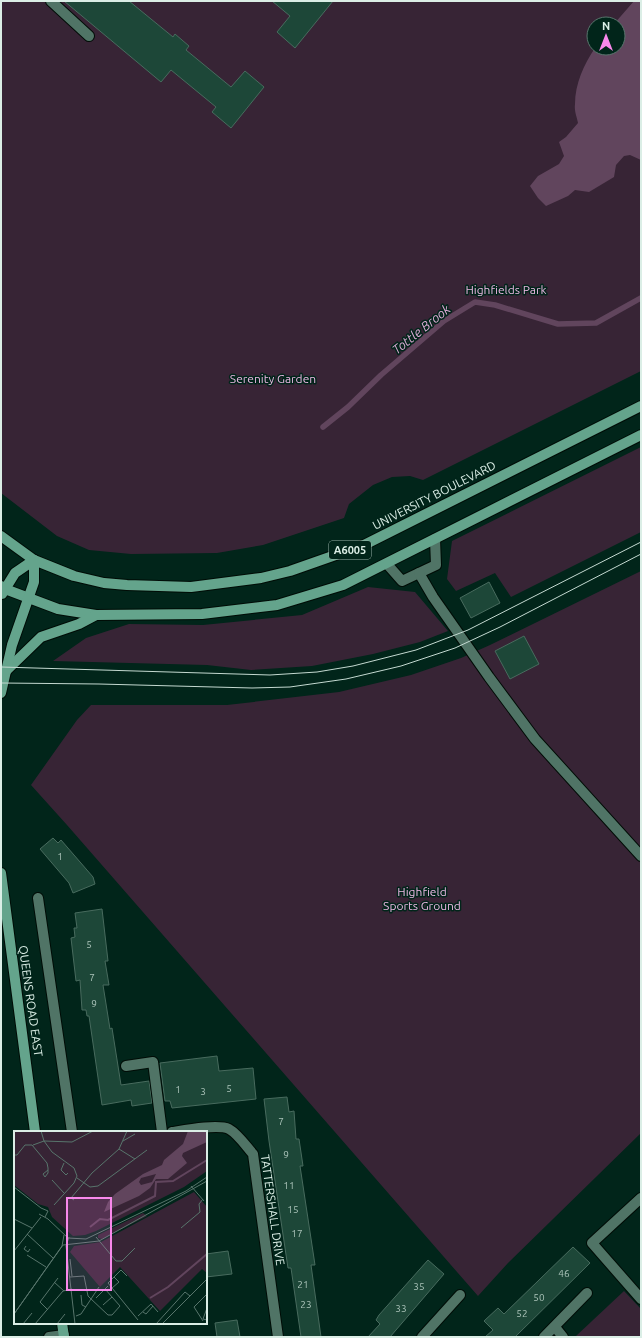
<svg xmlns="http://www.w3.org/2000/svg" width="642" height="1338" font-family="Ubuntu,sans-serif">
<rect width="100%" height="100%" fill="#01251a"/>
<g fill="#372435" fill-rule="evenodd">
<path d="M1 1H641V371L423 480 410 476 392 477 373 485 349 504 344 518 263 545 217 553 131 554 89 550 57 536 1 493ZM594 24H618V48H594Z"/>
<polygon points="641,447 641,532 511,597 495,573 456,591 447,579 452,541"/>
<polygon points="641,571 641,1133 508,1263 478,1296 67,825 31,785 77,720 91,705 227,705 339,692 411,675 461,658 490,645"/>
<polygon points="368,587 415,592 448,631 420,642 373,654 312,666 251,670 207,665 53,661 86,638 129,624 203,625 302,615"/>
<polygon points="624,1291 641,1309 641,1337 577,1337 576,1336"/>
</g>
<path fill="#61455d" d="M634 1H641V160L630 155 624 156 616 165 614 177 589 192 575 190 568 196 546 206 538 198 530 186 538 176 559 164 564 156 559 142 566 137 578 123C577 117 574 111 575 104 575 84 584 64 595 48H618V24H614Z"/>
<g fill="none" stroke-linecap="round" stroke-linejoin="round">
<polyline stroke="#61455d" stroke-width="5.5" points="323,427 348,407 381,375 444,321 475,302 495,305 558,324 596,323 641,298"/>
</g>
<g fill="#1d4738" stroke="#486b5e">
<polygon points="64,1 129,1 173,37 175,34 189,46 186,50 231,87 245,71 264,87 231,128 212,112 216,107 171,70 161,82"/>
<polygon points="272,1 333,1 295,48 277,32 290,16"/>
<polygon points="489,582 500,603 471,618 460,598"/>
<polygon points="524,636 539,664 510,679 495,651"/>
<polygon points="53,838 58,843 61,840 93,877 95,884 73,893 69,883 40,849"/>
<polygon points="102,909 108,961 105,961 109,985 103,985 110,1029 112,1028 121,1085 149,1081 152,1103 132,1106 131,1100 102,1105 89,1016 87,1016 86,1010 82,1010 80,980 76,981 71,938 75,937 74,928 77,928 75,913"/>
<polygon points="217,1056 219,1071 253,1068 256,1099 172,1108 170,1101 165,1101 160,1063"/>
<polygon points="287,1097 289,1112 294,1111 296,1139 299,1139 303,1166 300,1166 315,1265 311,1265 321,1337 301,1337 291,1268 288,1268 269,1141 264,1099"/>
<polygon points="573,1247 590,1263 515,1337 485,1337 493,1330 484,1321 498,1308 504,1314"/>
<polygon points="228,1251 232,1274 206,1277 206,1254"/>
<polygon points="428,1260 444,1274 390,1337 368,1337 380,1324 376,1320 379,1315"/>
<polygon points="237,1320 240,1337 217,1337 215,1323"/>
</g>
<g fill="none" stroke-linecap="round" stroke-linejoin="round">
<defs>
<g id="minor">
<polyline points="51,1 89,36"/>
<polyline points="387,564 402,581 436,565 435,539"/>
<polyline points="419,573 433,597 489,677 535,739 641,856"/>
<polyline points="38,898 72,1132"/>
<polyline points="126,1066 153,1062 162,1132"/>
<path d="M172 1132C185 1130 218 1124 229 1129 238 1134 246 1146 253 1154L278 1337"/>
<polyline points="641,1198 592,1243 641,1299"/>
<polyline points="555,1327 563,1337"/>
<polyline points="49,1337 64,1335"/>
<polyline points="422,1337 460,1295"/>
<polyline points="544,1337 587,1293"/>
</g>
<g id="major">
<polyline points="1,536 34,560 74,576 104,583 127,585 191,587 261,578 290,571 364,545 641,406"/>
<polyline points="1,586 5,589 58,609 96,615 202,614 277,605 343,585 641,435"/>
<polyline points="2,594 15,573 34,560"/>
<polyline points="6,671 41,637 79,624 96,615"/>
<polyline points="1,693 12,645 34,582 34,560"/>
<polyline points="1,873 35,1132"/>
<polyline points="62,1323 64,1337"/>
</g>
</defs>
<use href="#minor" stroke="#000c06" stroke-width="12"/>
<use href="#major" stroke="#000c06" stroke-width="12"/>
<use href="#minor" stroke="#507466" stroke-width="10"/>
<use href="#major" stroke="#64a48c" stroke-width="10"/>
<g stroke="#c4d9d1" stroke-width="1">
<polyline points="1,667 270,675 317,672 353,666 416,650 468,630 641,542"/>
<polyline points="1,683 99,684 252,688 290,687 346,679 401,666 455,648 500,627 641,554"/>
</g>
</g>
<g text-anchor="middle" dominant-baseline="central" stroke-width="3" stroke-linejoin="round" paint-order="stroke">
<g font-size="10" fill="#acc4ba">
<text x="60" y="856">1</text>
<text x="89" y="944">5</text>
<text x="92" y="977">7</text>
<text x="94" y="1003">9</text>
<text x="229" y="1088">5</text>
<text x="178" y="1089">1</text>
<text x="203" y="1091">3</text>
<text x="281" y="1121">7</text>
<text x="286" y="1154">9</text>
<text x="289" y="1185">11</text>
<text x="293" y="1209">15</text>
<text x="297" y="1233">17</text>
<text x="564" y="1273">46</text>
<text x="303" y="1284">21</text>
<text x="419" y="1286">35</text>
<text x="539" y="1297">50</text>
<text x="306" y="1304">23</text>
<text x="401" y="1308">33</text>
<text x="522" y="1313">52</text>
</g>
<rect fill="#01251a" stroke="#9ab2a9" stroke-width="1" x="329" y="541" width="42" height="18" rx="3"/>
<g font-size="11" font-weight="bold" fill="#dbeee6">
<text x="350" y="550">A6005</text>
</g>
<g font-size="12" fill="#edb8e5" stroke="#01251a">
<text x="506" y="289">Highfields Park</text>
<text x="273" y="378">Serenity Garden</text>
<text x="422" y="891">Highfield<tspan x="422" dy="14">Sports Ground</tspan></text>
</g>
<g font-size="12" fill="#dbeee6" stroke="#01251a">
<text transform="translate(434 495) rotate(-27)">UNIVERSITY BOULEVARD</text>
<text transform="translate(31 1001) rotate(82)">QUEENS ROAD EAST</text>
<text transform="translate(273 1210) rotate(82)">TATTERSHALL DRIVE</text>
</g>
<g font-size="13" font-style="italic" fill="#dfabd7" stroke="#01251a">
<text transform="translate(421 329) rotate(-39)">Tottle Brook</text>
</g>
</g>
<g transform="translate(14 1131)">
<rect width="193" height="193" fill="#01251a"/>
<path d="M0 0H193V40L170 56 82 100 71 104 59 105 38 86 34 76 24 73 0 54ZM180 61 193 76V142L188 138 146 180 106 136 86 156 56 121 60 115 87 111ZM129 82 133 85 88 108 84 107V104Z" fill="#372435"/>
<path d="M174 0H193V11L169 22 168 25 173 32 154 48H142L136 57 125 65 90 81 94 71 101 63 129 43 148 34 150 29 169 13ZM142 43 138 51 127 54 125 51 127 47Z" fill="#61455d" fill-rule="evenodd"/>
<path fill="none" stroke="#61455d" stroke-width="2" d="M76 96 86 88 94 89 141 65 142 51 159 50 193 29M136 167 154 156 193 123"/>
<path fill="none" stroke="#58756c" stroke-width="1" d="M27 0 30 10 38 21 60 37 63 45 60 52 40 74M109 10 121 3M19 14 30 10 58 11 79 0M105 18 121 28M0 24H3L11 14H18L33 32 34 37V42L31 46 29 43 34 39M50 32 47 39 52 44 54 42M63 47 76 56 84 55 133 19M38 49 50 62M177 55 190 70M0 56 27 77M60 69 57 67 78 42 105 18 113 0M27 77 34 80 31 86M25 83 34 88 54 107 72 108 172 60 193 46M0 88 18 97M167 97 186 81 185 73 189 68M13 103 39 127M55 106 52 115 61 193M82 106 102 130H108L121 117M12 115 10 118 14 121 16 118M0 120 27 86M13 124 32 136M56 128 58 145M113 145 107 139 94 152 124 189M56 146 70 145 74 165 76 167M40 151 50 160M98 157 105 151 100 146M67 164 68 174 72 176M176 165 193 148M76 167 94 184H98L106 175 91 158M82 167 94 155M89 174 98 166M193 177 189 188 193 189M34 179 26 171 44 147M129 181 132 183 139 175M0 183 48 115 50 104M0 183 49 114 85 110 193 50M62 185 67 183 85 156M124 185 137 173 144 181M189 190 180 176 193 163M9 193 18 182M21 193 49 160 58 158M43 193 51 183M142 193 171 161 176 165 148 193"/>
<path fill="#f888eb" fill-opacity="0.15" stroke="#f888eb" stroke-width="2" d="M53 67H97V159H53Z"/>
<rect width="193" height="193" fill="none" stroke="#dbeee6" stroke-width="2"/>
</g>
<rect width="642" height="1338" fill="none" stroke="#dbeee6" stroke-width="4"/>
<g transform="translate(606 36)"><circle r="19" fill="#01251a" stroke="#58756c"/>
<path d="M0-3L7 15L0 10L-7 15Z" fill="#f888eb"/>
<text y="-6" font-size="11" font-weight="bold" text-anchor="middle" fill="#dbeee6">N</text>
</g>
</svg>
